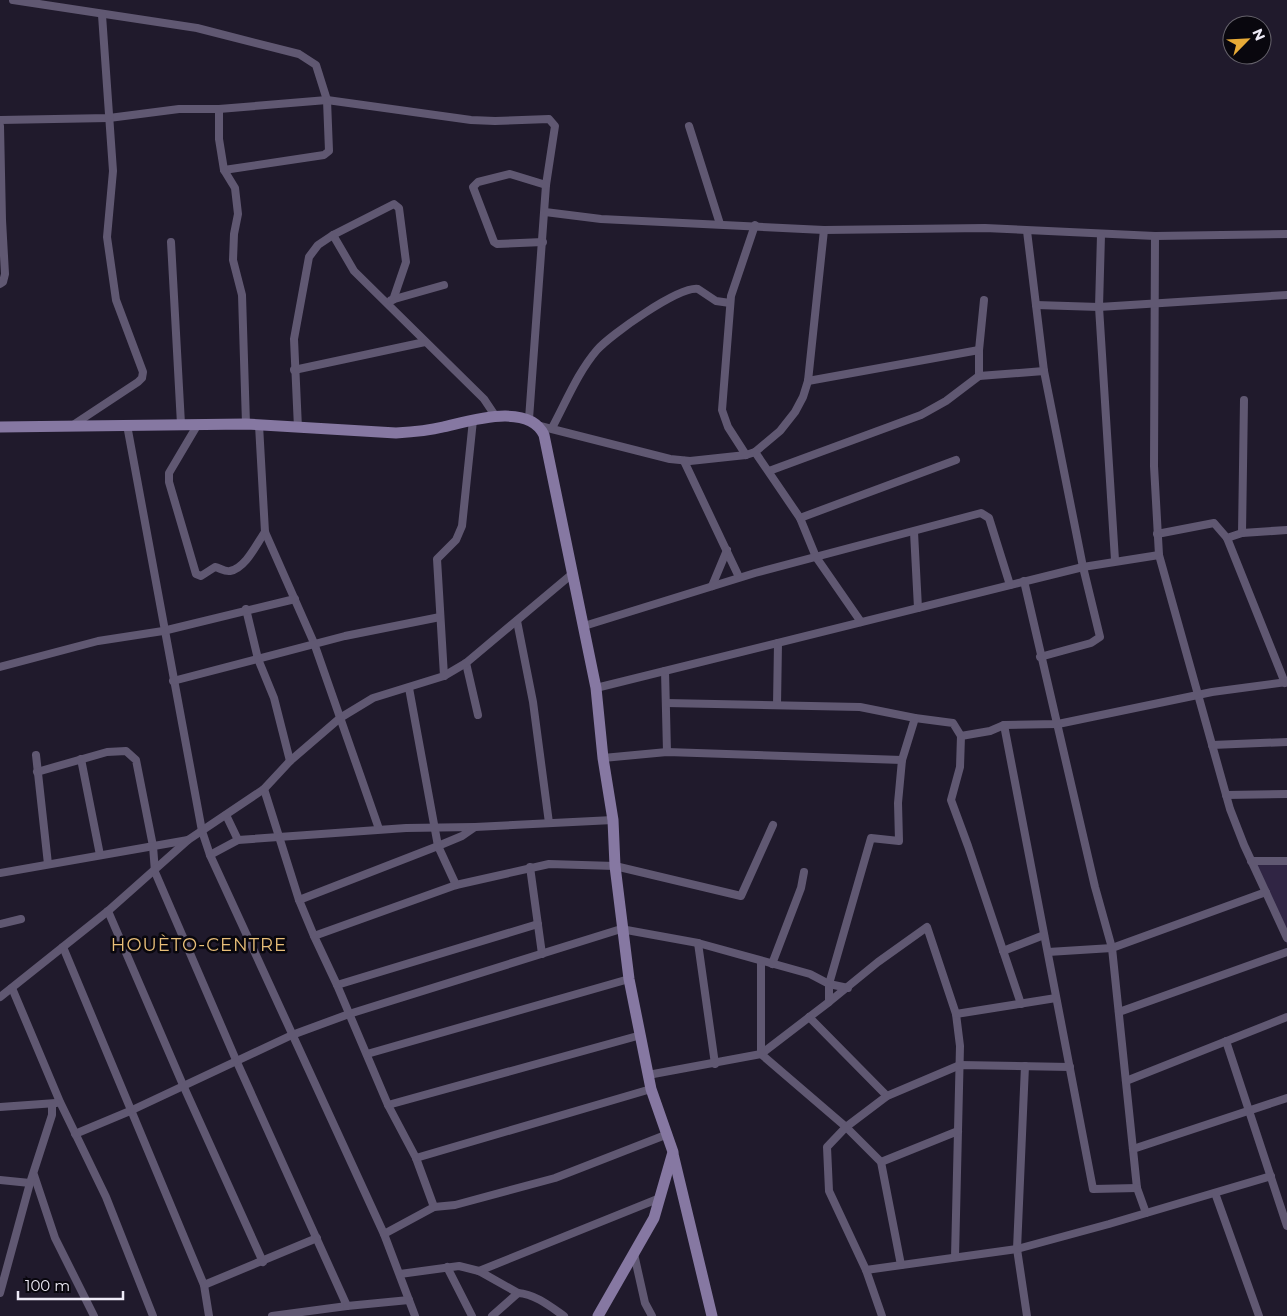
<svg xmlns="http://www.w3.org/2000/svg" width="1287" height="1316" font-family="Montserrat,sans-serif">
<rect width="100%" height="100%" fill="#201a2c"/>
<polygon fill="#302544" points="1287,864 1287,945 1254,865"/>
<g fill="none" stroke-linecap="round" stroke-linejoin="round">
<g stroke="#605872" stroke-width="8">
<polyline points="13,0 197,28 299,54 316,65 327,100 329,151 324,155 224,170"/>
<polyline points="219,109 219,139 224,170 235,188 238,214 234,234 233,260 242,295 246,424"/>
<polyline points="0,120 109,118 179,109 219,109 327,100 471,120 495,121 549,119 555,126 546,185 529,419"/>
<polyline points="0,126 2,220 5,274 3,282 0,284"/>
<polyline points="689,126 720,224"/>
<polyline points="545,212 601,219 824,230 985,228 1155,236 1287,234"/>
<polyline points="1027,231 1044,371 1083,567 1100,637 1091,643 1040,657"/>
<polyline points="333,235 354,271 484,399 496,417"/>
<polyline points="1101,235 1099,307 1115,560"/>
<polyline points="1155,236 1154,466 1159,555 1230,809 1244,845 1287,938"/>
<polyline points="171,242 181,424"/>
<polyline points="543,242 497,244 494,242 473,187 478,182 510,174 546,185"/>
<polyline points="391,300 444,285"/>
<polyline points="1036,305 1099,307 1287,295"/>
<polyline points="294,370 425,342"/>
<polyline points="979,376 979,350 984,300"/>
<polyline points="808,381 979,350"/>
<path d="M198 424 169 473V482L196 574 201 576 215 567C220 568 225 572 230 571 246 568 257 543 265 532"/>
<polyline points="73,425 138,382 142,378 143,372 116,300 107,237 113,171 102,15"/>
<polyline points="127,425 202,831 210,855 384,1234 415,1316"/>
<polyline points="259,425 265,532 314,643 379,829"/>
<polyline points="540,426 670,459 690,461 746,455 755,452 780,431 795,412 803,397 808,381 824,230"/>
<polyline points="298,428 294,339 309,257 318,245 333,235 394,204 399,208 406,262 393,300"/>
<path d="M552 428C566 402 578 372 597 350 610 335 679 286 698 289L716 301 730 303"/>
<polyline points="755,452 800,518 816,557 861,622"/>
<polyline points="746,455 728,427 722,410 731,296 755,225"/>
<polyline points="684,461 739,577"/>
<polyline points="769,471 921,415 946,401 979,376 1044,371"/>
<polyline points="800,518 956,460"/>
<polyline points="914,532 918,608"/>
<polyline points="1242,533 1244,400"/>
<polyline points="1157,534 1214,523 1227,538 1242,533 1287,530"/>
<polyline points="1227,538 1285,683"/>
<polyline points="1024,581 1095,887 1112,948 1137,1188 1146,1213"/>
<polyline points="712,586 727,550"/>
<polyline points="246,609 258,659 274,698 290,761"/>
<polyline points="517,621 533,702 549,823"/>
<polyline points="584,626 755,573 981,513 989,518 1010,585"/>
<polyline points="466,663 478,715"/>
<polyline points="0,667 98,641 163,631 295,599"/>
<polyline points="665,671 667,752"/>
<polyline points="444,676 437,559 456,540 462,526 473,420"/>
<polyline points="173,681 345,636 440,617"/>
<polyline points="409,688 438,846 456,885"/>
<polyline points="596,688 1083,567 1159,555"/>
<polyline points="777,705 778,643"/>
<polyline points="915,718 953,723 961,736"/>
<polyline points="1004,725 1093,1189 1137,1188"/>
<polyline points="1212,745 1287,742"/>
<polyline points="36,755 48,864"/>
<polyline points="603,758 667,752 902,760"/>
<polyline points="81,759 100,855"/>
<polyline points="37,772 107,752 126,751 136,760 153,846 155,872 236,1060 347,1306 272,1316"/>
<polyline points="264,789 299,900 314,936 337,985 388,1105 416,1158 434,1207"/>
<polyline points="1226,795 1287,794"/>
<polyline points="226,815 238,840"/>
<polyline points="210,855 238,840 406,828 475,827"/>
<polyline points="1251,861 1287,861"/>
<polyline points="530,867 542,954"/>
<polyline points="0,873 188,840 264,789 290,761 340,718 373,698 444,676 466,663 572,574"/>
<polyline points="299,900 438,846 462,836 475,827 613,820"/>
<polyline points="108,911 183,1085 263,1262"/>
<polyline points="0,924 21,919"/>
<polyline points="314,936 456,885 549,864 615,866 741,896 773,825"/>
<polyline points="698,943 715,1064"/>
<polyline points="63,947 204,1285 209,1316"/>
<polyline points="1003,951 1044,935"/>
<polyline points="1048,952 1112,948 1266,892"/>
<polyline points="761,961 761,1054 846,1127 881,1162 901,1265"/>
<polyline points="772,964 801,888 804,872"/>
<polyline points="337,985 538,924"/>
<polyline points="12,988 60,1102 106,1197 153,1316"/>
<polyline points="0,997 108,911 188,840"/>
<polyline points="829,1002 878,962 927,927 956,1014 960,1046 955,1257"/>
<polyline points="1021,1004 968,846 951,800 960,767 961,736 990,731 1004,725 1058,724 1212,692 1287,682"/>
<polyline points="1119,1012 1287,952"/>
<polyline points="956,1014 1056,998"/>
<polyline points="809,1017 887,1096"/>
<polyline points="1226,1041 1287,1226"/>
<polyline points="367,1054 629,979"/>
<polyline points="1025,1066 1017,1249 1027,1316"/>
<polyline points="648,1075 761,1054 829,1002 829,984 871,838 899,841 898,803 902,760 915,718 860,707 666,703"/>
<polyline points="1126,1081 1287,1017"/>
<polyline points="388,1105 641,1035"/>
<polyline points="0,1107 56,1103"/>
<polyline points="75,1134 130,1111 292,1035 349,1014 621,929 698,943 810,974 829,984 848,988"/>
<polyline points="1133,1149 1287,1098"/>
<polyline points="416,1158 651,1089"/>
<polyline points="881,1162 958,1131"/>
<polyline points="34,1175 55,1238 94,1316"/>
<polyline points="0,1180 30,1183"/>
<polyline points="1215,1193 1259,1316"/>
<polyline points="384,1234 434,1207 455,1205 555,1178 668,1134"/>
<polyline points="634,1254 645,1303 652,1316"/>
<polyline points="447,1267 472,1316"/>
<polyline points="866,1270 1017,1249 1109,1224 1271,1176"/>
<polyline points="479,1271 660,1198"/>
<polyline points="400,1274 459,1266 479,1271 518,1293"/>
<polyline points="204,1285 317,1238"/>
<polyline points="0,1293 30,1183 52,1115 52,1104"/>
<polyline points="347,1306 409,1300"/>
<path d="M492 1316 518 1293C535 1294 551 1307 564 1316"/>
<polyline points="882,1316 866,1270 829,1191 827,1147 846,1127 887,1096 960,1065 1070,1067"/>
</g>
<g stroke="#8678a2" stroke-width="11">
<path d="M0 427 246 424 396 433C412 432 427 431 443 427 470 421 529 402 544 435L596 688 603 758 613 820 615 866 629 979 651 1089 673 1152 654 1218 598 1316"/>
<polyline points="673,1154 712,1316"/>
</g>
</g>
<g text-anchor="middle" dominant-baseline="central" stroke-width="5" stroke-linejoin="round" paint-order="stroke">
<g font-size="18" letter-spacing="1" fill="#e9bf79" stroke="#09070e">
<text x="199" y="945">HOUÈTO-CENTRE</text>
</g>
</g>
<g transform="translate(1247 40) rotate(66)"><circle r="24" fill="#09070e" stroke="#65626b"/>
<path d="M0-4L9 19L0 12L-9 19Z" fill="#e8ab37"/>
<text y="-8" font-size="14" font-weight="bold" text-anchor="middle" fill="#eeebf7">N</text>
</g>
<path d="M18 1291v8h105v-8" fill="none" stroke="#eeebf7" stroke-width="2.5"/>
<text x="25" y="1291" font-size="15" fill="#eeebf7" stroke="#09070e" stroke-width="4" paint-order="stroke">100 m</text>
</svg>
